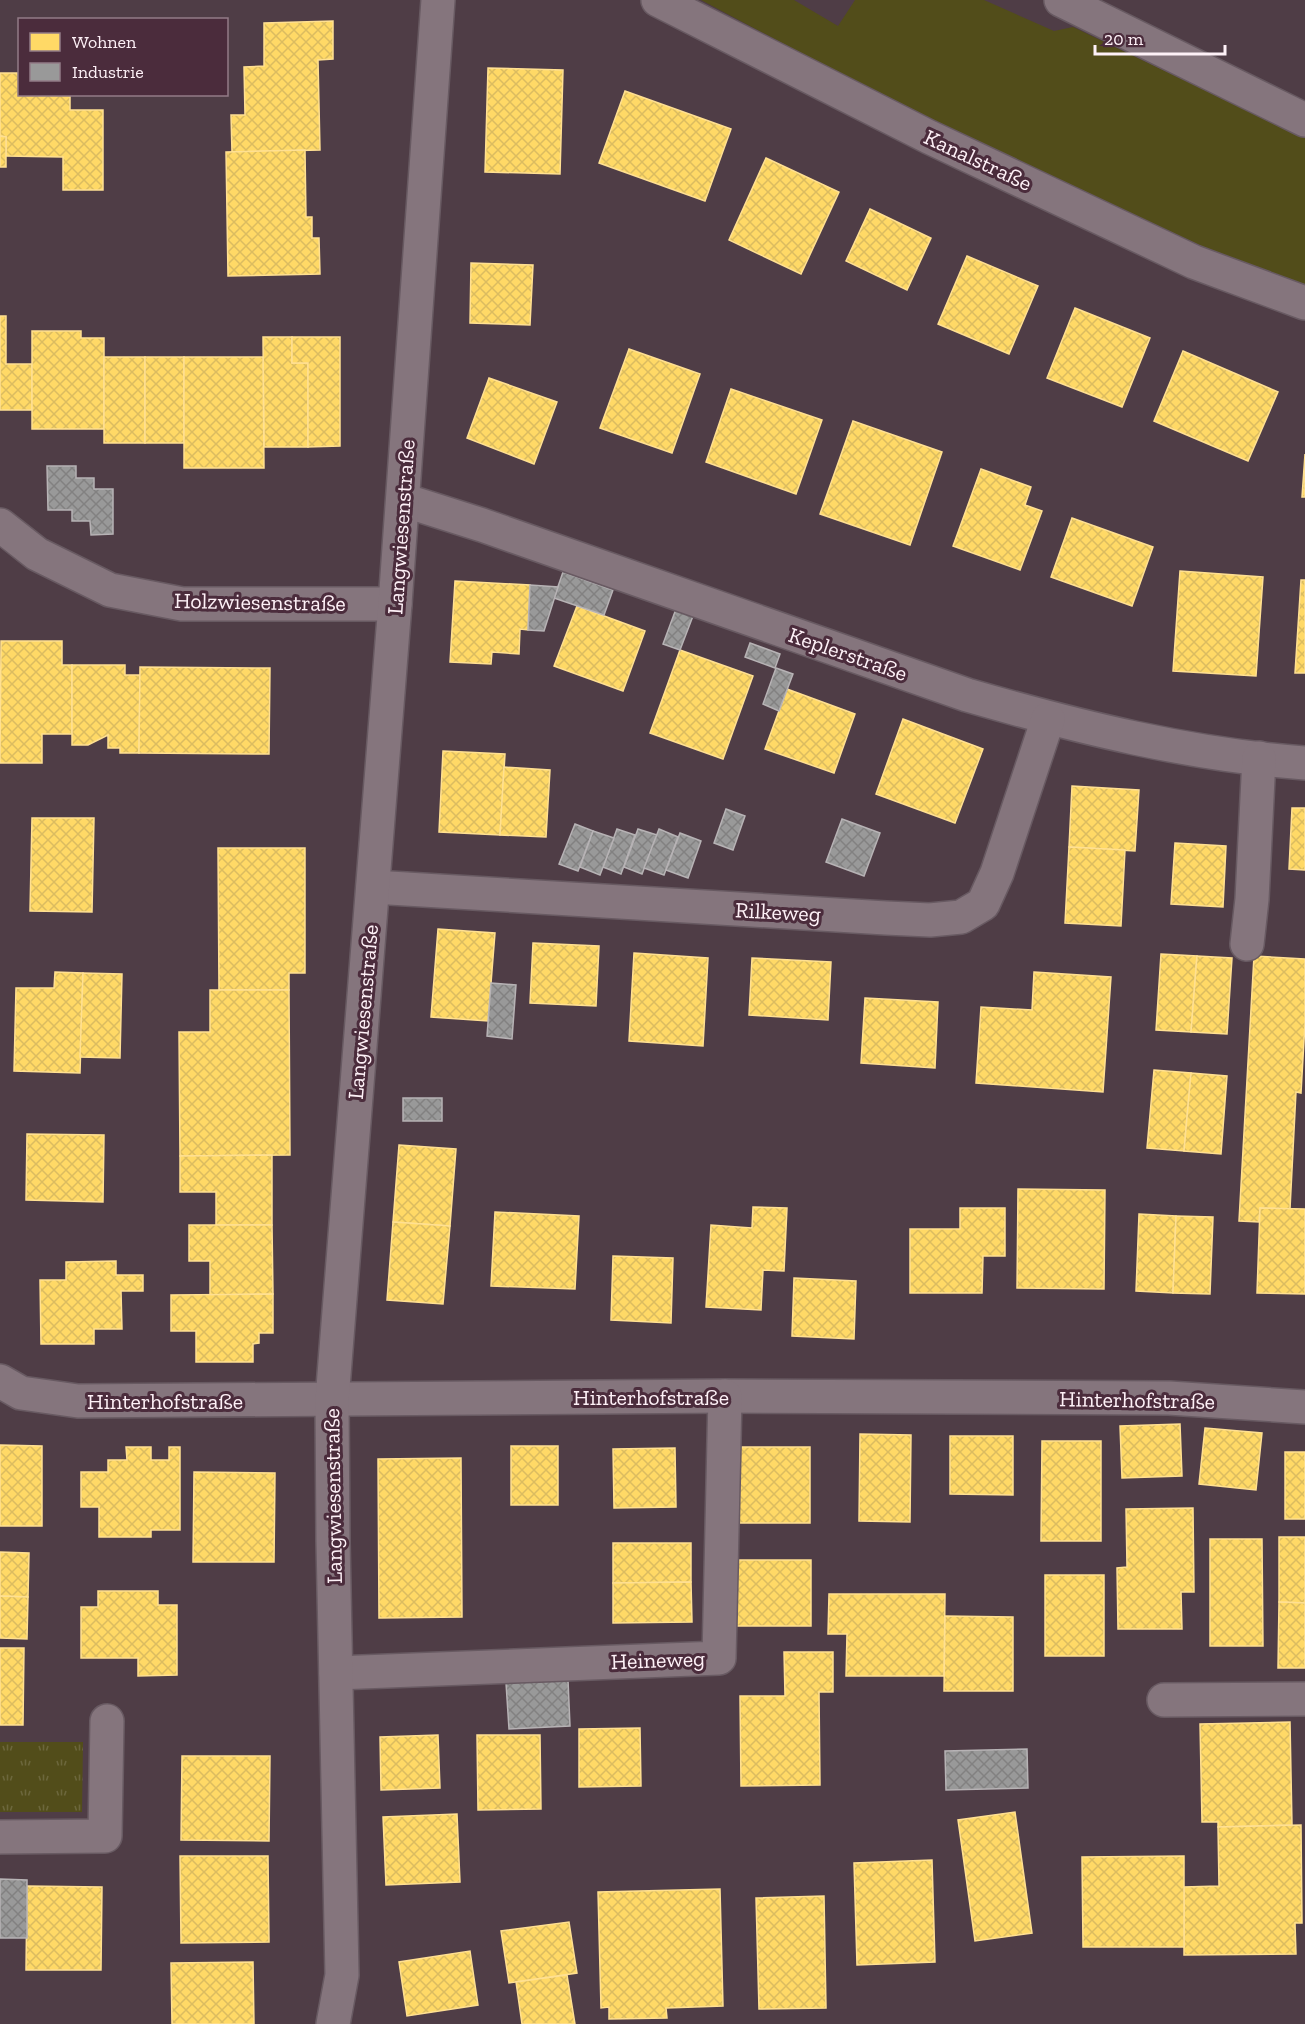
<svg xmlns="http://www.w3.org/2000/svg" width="1305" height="2024" font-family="'Zilla Slab',serif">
<defs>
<pattern id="grass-tufts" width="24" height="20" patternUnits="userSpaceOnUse" patternTransform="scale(1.5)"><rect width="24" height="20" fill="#524d1a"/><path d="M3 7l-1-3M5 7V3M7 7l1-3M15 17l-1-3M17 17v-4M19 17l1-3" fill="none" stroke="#6c673c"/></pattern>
<pattern id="homes-cross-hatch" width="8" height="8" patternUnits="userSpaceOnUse" patternTransform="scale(1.5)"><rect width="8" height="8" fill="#ffd966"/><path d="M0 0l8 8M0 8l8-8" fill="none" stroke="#dbbc60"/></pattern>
<pattern id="industry-cross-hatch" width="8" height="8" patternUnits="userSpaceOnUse" patternTransform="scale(1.5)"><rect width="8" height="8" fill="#999"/><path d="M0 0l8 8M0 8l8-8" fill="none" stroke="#828181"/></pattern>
</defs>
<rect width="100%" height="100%" fill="#4f3d46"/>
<polygon fill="url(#grass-tufts)" points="0,1742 83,1742 82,1812 0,1812"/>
<polygon fill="#524d1a" points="701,0 794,0 838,26 855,0 984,0 1054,31 1073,27 1305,138 1305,287 1265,275 935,124"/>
<g fill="url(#homes-cross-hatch)" stroke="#ffe092" stroke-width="1.5">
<polygon points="333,21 333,59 318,60 320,150 232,152 231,115 245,115 244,67 264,66 264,23"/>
<polygon points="488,68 563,70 560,174 485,172"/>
<polygon points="0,73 20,73 20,94 70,94 70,110 103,110 103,190 63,190 63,157 6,156 6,137 0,136"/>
<polygon points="625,91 731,129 705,201 599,163"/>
<polygon points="0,136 6,137 6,167 0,167"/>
<polygon points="305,150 306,217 312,217 312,238 319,238 320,274 228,276 226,152"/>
<polygon points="766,158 839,192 801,274 729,240"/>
<polygon points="870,209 931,238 907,290 846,261"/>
<polygon points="967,256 1038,286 1009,354 938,324"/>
<polygon points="471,263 533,265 530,325 470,323"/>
<polygon points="1075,308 1150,338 1122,407 1047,378"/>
<polygon points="0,316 6,316 6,364 32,364 32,410 0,410"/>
<polygon points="32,331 81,331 81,338 104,338 104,429 32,429"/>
<polygon points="263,337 292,337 292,363 308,363 308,447 264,447"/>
<polygon points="292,337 340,337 340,446 308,447 308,363 292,363"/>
<polygon points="629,349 700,374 672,453 600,428"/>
<polygon points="1183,351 1278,392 1248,461 1154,421"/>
<rect x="104" y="357" width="41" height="86"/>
<rect x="145" y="357" width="39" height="86"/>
<polygon points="184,357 263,357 264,468 184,468"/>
<polygon points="489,378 557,402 534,464 467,438"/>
<polygon points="731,389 822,420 796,494 706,462"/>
<polygon points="853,421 942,452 910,545 820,514"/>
<polygon points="1305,454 1305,497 1302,497"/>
<polygon points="981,469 1031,487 1025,505 1042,511 1020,570 953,546"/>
<polygon points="1072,518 1153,547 1132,606 1051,577"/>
<polygon points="1180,571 1263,577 1256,676 1173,671"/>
<polygon points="1301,580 1305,580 1305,673 1295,673"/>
<polygon points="455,581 530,585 528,630 520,629 519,654 492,652 491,664 450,662"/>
<polygon points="577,606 645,631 623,691 554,666"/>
<polygon points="1,641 62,641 62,665 72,665 72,734 42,734 42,763 0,763"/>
<polygon points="680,650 753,676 723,759 650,733"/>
<polygon points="72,665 125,665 125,675 140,675 139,753 120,753 120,748 108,748 108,735 88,745 72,745"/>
<polygon points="140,667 270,668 269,754 139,753"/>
<polygon points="787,689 855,714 834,773 765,749"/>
<polygon points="903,719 983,749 955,823 876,794"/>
<polygon points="443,751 505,754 500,835 439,832"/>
<polygon points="504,767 550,770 546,837 500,835"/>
<polygon points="1072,786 1139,790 1135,851 1069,847"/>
<polygon points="1292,808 1305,808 1305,870 1289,869"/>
<polygon points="32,818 94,818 92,912 30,911"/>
<polygon points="1175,843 1226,846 1223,907 1171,904"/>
<polygon points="1069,847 1125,850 1121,926 1065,923"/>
<polygon points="218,848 305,848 305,973 289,973 289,990 219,990"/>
<polygon points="438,929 495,933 488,1021 431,1017"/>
<polygon points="533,943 599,946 596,1006 530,1003"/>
<polygon points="634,953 708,958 703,1046 629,1041"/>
<polygon points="1161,954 1197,956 1191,1032 1156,1030"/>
<polygon points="1197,956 1232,958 1227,1034 1191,1032"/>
<polygon points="1254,956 1305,959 1305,1023 1301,1093 1296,1092 1290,1209 1260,1208 1259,1222 1239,1221"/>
<polygon points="752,958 831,962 828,1020 749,1015"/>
<polygon points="55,972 83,973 80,1073 14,1071 16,988 54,988"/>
<polygon points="1034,972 1111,977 1103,1092 976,1083 981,1007 1032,1010"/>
<polygon points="83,973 122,974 120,1058 80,1057"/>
<polygon points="210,990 289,990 290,1155 180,1156 179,1032 210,1032"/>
<polygon points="865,998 938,1002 935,1068 861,1063"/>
<polygon points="1154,1070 1191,1073 1184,1151 1147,1148"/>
<polygon points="1191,1073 1227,1076 1221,1154 1184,1151"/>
<polygon points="27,1134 104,1135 103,1202 26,1200"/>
<polygon points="399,1145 456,1149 450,1226 393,1222"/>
<polygon points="272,1155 272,1225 216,1225 216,1192 180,1192 180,1156"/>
<polygon points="1018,1189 1105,1190 1104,1289 1017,1288"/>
<polygon points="753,1207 787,1208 784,1271 763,1270 761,1310 706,1307 711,1225 752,1228"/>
<polygon points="960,1208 1005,1208 1005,1256 983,1256 982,1293 910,1293 910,1229 960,1229"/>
<polygon points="1260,1208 1305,1209 1305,1294 1257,1293"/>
<polygon points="495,1212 579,1216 575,1289 491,1286"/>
<polygon points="1139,1214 1176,1216 1173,1293 1136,1291"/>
<polygon points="1176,1216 1213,1217 1210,1294 1173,1293"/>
<polygon points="393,1222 450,1226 443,1304 387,1300"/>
<polygon points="189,1225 272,1225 273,1294 210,1295 210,1261 189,1261"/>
<polygon points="613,1256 673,1258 671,1323 611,1320"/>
<polygon points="116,1261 116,1275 143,1275 143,1291 121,1291 122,1329 94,1329 94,1344 41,1344 40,1280 66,1280 66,1262"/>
<polygon points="794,1278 856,1281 854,1339 792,1336"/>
<polygon points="273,1294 273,1333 259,1333 259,1343 253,1344 253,1362 196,1362 196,1331 171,1331 171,1295"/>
<polygon points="1180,1424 1182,1476 1122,1478 1120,1426"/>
<polygon points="1205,1428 1262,1433 1256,1490 1199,1484"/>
<polygon points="860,1434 911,1435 910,1522 859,1521"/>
<polygon points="950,1436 1013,1436 1013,1495 950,1494"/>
<polygon points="1042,1441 1101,1441 1101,1541 1041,1541"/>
<polygon points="0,1445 42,1446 42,1526 0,1526"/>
<rect x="511" y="1446" width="47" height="59"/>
<polygon points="126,1447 151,1447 151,1460 169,1460 169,1447 180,1447 180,1530 151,1530 151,1537 99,1537 99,1507 81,1507 81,1472 108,1472 108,1460 127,1460"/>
<polygon points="740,1447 810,1447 810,1523 739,1523"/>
<polygon points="675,1448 676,1507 614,1508 613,1449"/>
<rect x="1285" y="1452" width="20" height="67"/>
<polygon points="461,1458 462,1617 379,1618 378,1459"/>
<polygon points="194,1472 275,1473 274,1562 193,1562"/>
<polygon points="1193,1508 1194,1592 1181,1592 1182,1629 1118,1629 1117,1568 1127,1567 1126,1509"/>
<polygon points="1279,1537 1305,1537 1305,1603 1279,1602"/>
<polygon points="1210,1539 1262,1539 1263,1646 1210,1646"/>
<polygon points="613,1543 691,1543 691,1582 613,1583"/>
<polygon points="0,1552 29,1553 28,1597 0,1596"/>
<rect x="736" y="1560" width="75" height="66"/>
<rect x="1045" y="1575" width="59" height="81"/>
<polygon points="691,1582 692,1622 613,1623 613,1583"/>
<polygon points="98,1591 158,1591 158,1605 177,1605 177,1675 138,1676 138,1658 81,1658 81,1607 98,1607"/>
<polygon points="829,1594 945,1594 944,1676 846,1676 847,1634 828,1634"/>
<polygon points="0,1596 28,1597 27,1639 0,1638"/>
<polygon points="1279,1602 1305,1603 1305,1668 1278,1668"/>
<polygon points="945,1616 1013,1617 1013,1691 944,1691"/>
<polygon points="0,1648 24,1648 23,1725 0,1725"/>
<polygon points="784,1652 833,1652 833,1692 819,1692 820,1785 741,1786 740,1696 785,1696"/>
<polygon points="1290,1722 1292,1825 1218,1827 1218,1822 1202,1822 1200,1724"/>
<polygon points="640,1728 641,1786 579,1787 579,1729"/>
<polygon points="438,1735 440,1788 381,1790 380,1737"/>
<polygon points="477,1735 540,1735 541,1809 478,1810"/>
<polygon points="182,1756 270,1756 269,1841 181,1840"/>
<polygon points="1015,1812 1032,1933 975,1941 958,1820"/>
<polygon points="457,1814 460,1882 386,1885 383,1817"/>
<polygon points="1301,1825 1302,1923 1295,1923 1296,1954 1184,1955 1184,1887 1219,1886 1218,1827"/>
<polygon points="180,1856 268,1856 269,1942 181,1943"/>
<polygon points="1184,1856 1184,1947 1083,1947 1082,1857"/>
<polygon points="932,1860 935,1962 857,1965 854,1863"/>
<polygon points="27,1886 102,1887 101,1970 26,1970"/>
<polygon points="720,1889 723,2006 666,2008 667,2018 609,2019 609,2007 601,2008 598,1892"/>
<polygon points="824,1896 826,2008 759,2009 756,1898"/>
<polygon points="569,1922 577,1973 509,1983 501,1931"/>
<polygon points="470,1951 478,2005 407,2016 399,1962"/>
<polygon points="253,1962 254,2024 172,2024 171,1963"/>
<polygon points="567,1975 575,2024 522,2024 516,1982"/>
</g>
<g fill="url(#industry-cross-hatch)" stroke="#b7b3b5" stroke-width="1.5">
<polygon points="47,466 76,466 76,478 94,478 94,489 113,489 113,534 91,535 90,521 72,521 72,510 48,510"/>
<polygon points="563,572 613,590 604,615 554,598"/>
<polygon points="530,585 558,587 544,631 528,630"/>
<polygon points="676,609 693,616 680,650 663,644"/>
<polygon points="750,643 780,654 775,668 745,657"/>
<polygon points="776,668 793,674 779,711 763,704"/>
<polygon points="726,809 745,816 733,850 714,843"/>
<polygon points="842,819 880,833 864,876 826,862"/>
<polygon points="575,824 593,831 578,871 559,864"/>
<polygon points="617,829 635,835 621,874 603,867"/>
<polygon points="638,829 657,835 642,874 624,867"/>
<polygon points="659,829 678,837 664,875 644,868"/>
<polygon points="593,831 614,838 600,875 580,867"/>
<polygon points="680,833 701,841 688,878 666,870"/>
<polygon points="491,983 516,985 512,1039 487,1036"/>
<rect x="403" y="1098" width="39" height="23"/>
<polygon points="568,1680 570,1726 509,1729 506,1683"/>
<polygon points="1027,1749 1028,1788 946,1790 945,1751"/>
<polygon points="0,1879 27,1880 27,1938 0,1938"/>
</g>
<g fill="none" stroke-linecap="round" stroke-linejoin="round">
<defs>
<g id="minor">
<polyline points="658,0 929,137 1194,262 1305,303"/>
<polyline points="1061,0 1305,120"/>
<path d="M403 500 482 525 967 695C1078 727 1190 755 1305 763"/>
<polyline points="0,525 37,554 110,590 182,604 395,604"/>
<polyline points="373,887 886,918 930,920 961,917 983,904 997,873 1048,719"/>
<polyline points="1247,944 1252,899 1259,758"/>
<polyline points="0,1381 21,1393 78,1401 725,1396 1169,1398 1305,1407"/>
<polyline points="336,1673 719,1658 725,1396"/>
<polyline points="1164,1700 1305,1699"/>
<polyline points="0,1837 105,1836 107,1721"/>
<polyline points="333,2024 342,1975 333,1541 332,1400 395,604 438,0"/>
</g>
</defs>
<use href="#minor" stroke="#685a62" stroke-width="36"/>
<use href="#minor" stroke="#85757d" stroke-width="33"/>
</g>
<g text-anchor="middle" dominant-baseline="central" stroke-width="6" stroke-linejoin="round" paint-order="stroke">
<g font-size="22" fill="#fef1f7" stroke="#4b2c3c">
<text transform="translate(978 160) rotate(25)">Kanalstraße</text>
<text transform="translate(401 527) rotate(-86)">Langwiesenstraße</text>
<text transform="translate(260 602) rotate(1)">Holzwiesenstraße</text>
<text transform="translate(848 654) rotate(19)">Keplerstraße</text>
<text transform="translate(778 912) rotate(3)">Rilkeweg</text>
<text transform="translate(363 1012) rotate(-85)">Langwiesenstraße</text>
<text x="651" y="1397">Hinterhofstraße</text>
<text transform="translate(1137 1400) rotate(1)">Hinterhofstraße</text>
<text x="165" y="1401">Hinterhofstraße</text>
<text transform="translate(333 1496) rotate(-91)">Langwiesenstraße</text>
<text transform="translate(658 1660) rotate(-2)">Heineweg</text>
</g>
</g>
<rect x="18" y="18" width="210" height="78" fill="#4b2c3c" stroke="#937b87" stroke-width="1.5"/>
<rect x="30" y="33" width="30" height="18" fill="#ffd966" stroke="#937b87" stroke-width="1.5"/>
<text x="72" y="48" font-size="18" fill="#fef1f7">Wohnen</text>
<rect x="30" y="63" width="30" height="18" fill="#999999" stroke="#937b87" stroke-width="1.5"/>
<text x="72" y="78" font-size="18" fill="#fef1f7">Industrie</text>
<path d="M1095 45v9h130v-9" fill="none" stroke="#fef1f7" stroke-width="3"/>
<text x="1104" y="45" font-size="18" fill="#fef1f7" stroke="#4b2c3c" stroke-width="4.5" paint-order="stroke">20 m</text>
</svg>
